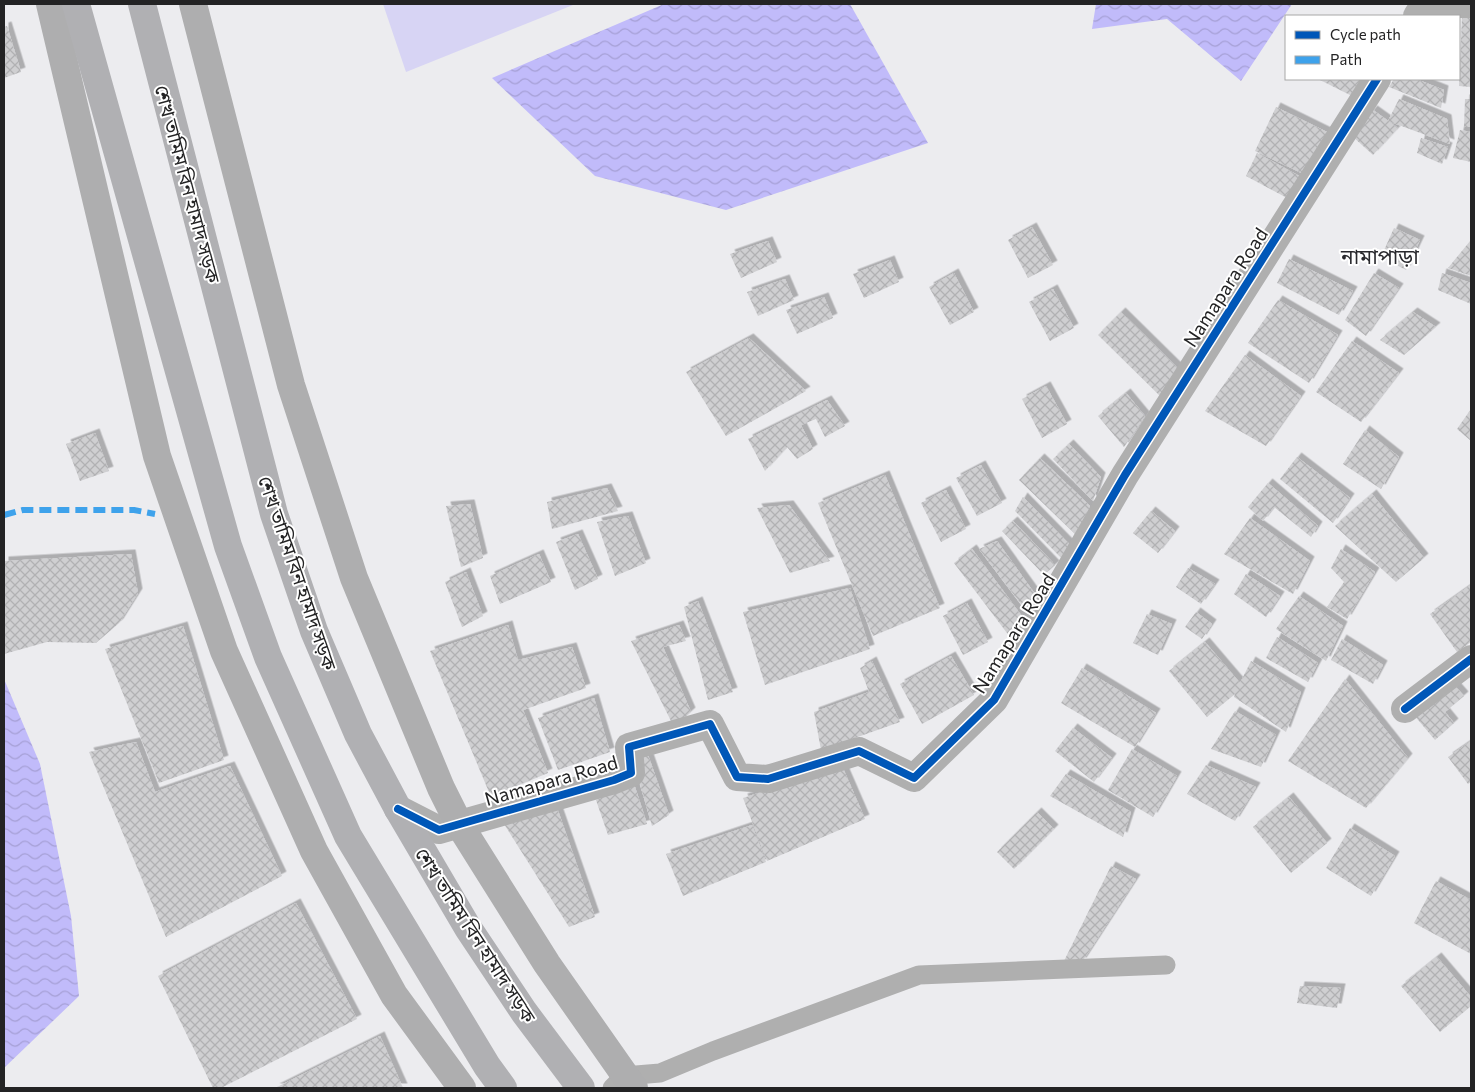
<svg xmlns="http://www.w3.org/2000/svg" width="1475" height="1092" font-family="Commissioner,'Noto Sans Bengali',sans-serif">
<defs>
<pattern id="water-waves" width="16" height="10" patternUnits="userSpaceOnUse" patternTransform="scale(1.25)"><rect width="16" height="10" fill="#c1bbfa"/><path d="M0 5q4-4 8 0t8 0" fill="none" stroke="#a6a0d6"/></pattern>
<pattern id="building-cross-hatch" width="8" height="8" patternUnits="userSpaceOnUse" patternTransform="scale(1.25)"><rect width="8" height="8" fill="#cfcfd1"/><path d="M0 0l8 8M0 8l8-8" fill="none" stroke="#b1b1b3"/></pattern>
<filter id="shadow"><feDropShadow dx="4.5" dy="-4.5" stdDeviation="0" flood-color="#0004"/></filter>
</defs>
<rect width="100%" height="100%" fill="#ececef"/>
<polygon fill="#d7d4f4" points="383,4 572,4 573,5 406,72"/>
<g fill="url(#water-waves)">
<polygon points="664,4 850,4 928,143 726,210 595,176 492,78"/>
<polygon points="1096,4 1292,4 1241,81 1167,19 1092,29"/>
<polygon points="4,679 40,764 71,916 79,996 4,1068"/>
</g>
<g fill="url(#building-cross-hatch)" filter="url(#shadow)">
<polygon points="1462,16 1471,16 1471,87 1459,86"/>
<polygon points="7,26 21,72 4,78 4,27"/>
<polygon points="1318,79 1363,79 1354,97"/>
<polygon points="1394,79 1416,79 1444,90 1441,108 1389,87"/>
<polygon points="1399,99 1447,119 1450,144 1388,121"/>
<polygon points="1465,99 1471,99 1471,127 1464,127"/>
<polygon points="1276,107 1331,134 1310,177 1255,151"/>
<polygon points="1373,110 1398,128 1373,155 1352,136"/>
<polygon points="1460,130 1471,132 1471,162 1453,158"/>
<polygon points="1421,138 1448,147 1442,164 1417,153"/>
<polygon points="1257,153 1301,177 1289,199 1246,176"/>
<polygon points="1032,227 1053,265 1028,278 1008,240"/>
<polygon points="1394,228 1420,240 1406,270 1381,257"/>
<polygon points="1471,240 1471,276 1448,268"/>
<polygon points="768,241 777,262 741,278 730,254"/>
<polygon points="1289,259 1353,291 1339,315 1277,283"/>
<polygon points="890,260 899,282 864,298 853,274"/>
<polygon points="954,273 974,312 950,325 929,287"/>
<polygon points="1374,273 1399,288 1366,336 1345,320"/>
<polygon points="1442,273 1471,283 1471,304 1438,290"/>
<polygon points="785,279 794,300 758,316 747,292"/>
<polygon points="1053,289 1074,328 1050,341 1029,302"/>
<polygon points="824,297 833,318 797,334 786,310"/>
<polygon points="1278,300 1338,335 1309,383 1248,343"/>
<polygon points="1121,312 1184,374 1162,398 1098,335"/>
<polygon points="1413,312 1436,327 1404,355 1380,340"/>
<polygon points="749,338 806,391 726,436 686,372"/>
<polygon points="1352,341 1399,373 1361,422 1316,392"/>
<polygon points="1245,355 1301,396 1266,446 1205,411"/>
<polygon points="1046,386 1067,424 1042,438 1022,399"/>
<polygon points="1126,393 1145,416 1124,447 1098,416"/>
<polygon points="827,400 845,426 825,437 816,419 801,425 813,449 797,459 787,447 765,471 748,439"/>
<polygon points="1471,409 1471,441 1457,429"/>
<polygon points="1365,430 1399,457 1381,489 1343,464"/>
<polygon points="95,433 109,471 80,481 66,444"/>
<polygon points="1069,444 1101,477 1093,501 1053,459"/>
<polygon points="1297,457 1350,498 1333,523 1280,479"/>
<polygon points="1040,458 1090,506 1076,535 1019,480"/>
<polygon points="981,465 1002,503 977,516 956,478"/>
<polygon points="885,475 940,608 873,636 818,503"/>
<polygon points="1268,483 1318,526 1311,537 1274,507 1263,521 1248,507"/>
<polygon points="607,488 618,511 552,529 547,502"/>
<polygon points="946,490 966,529 941,542 921,503"/>
<polygon points="1372,494 1424,558 1396,582 1335,526"/>
<polygon points="1023,497 1076,551 1069,566 1015,511"/>
<polygon points="470,504 483,558 461,567 446,506"/>
<polygon points="789,505 830,561 790,573 757,508"/>
<polygon points="1151,511 1175,531 1158,553 1133,533"/>
<polygon points="628,516 646,563 615,576 597,522"/>
<polygon points="1250,518 1310,561 1293,594 1224,554"/>
<polygon points="1013,521 1055,565 1044,575 1002,531"/>
<polygon points="578,534 598,579 575,590 556,542"/>
<polygon points="997,541 1040,601 1030,616 979,549"/>
<polygon points="972,549 1027,623 1010,637 954,563"/>
<polygon points="1341,549 1375,572 1347,619 1327,607 1344,582 1331,568"/>
<polygon points="131,554 138,593 119,623 96,643 47,642 4,654 4,561"/>
<polygon points="539,554 551,582 500,604 490,576"/>
<polygon points="1188,568 1215,584 1201,604 1176,587"/>
<polygon points="466,572 483,616 462,627 445,582"/>
<polygon points="1246,574 1280,596 1266,617 1234,594"/>
<polygon points="1471,585 1471,642 1457,652 1430,614"/>
<polygon points="850,588 870,649 765,685 743,612"/>
<polygon points="1299,596 1343,626 1326,661 1276,629"/>
<polygon points="698,601 733,692 708,700 684,607"/>
<polygon points="967,603 988,642 963,655 943,616"/>
<polygon points="1196,612 1212,624 1202,639 1185,627"/>
<polygon points="1147,614 1172,624 1158,655 1133,643"/>
<polygon points="508,625 518,660 572,647 586,688 523,710 548,773 491,797 430,651"/>
<polygon points="679,625 686,641 663,647 691,712 674,727 631,641"/>
<polygon points="183,626 224,760 159,783 105,649"/>
<polygon points="1277,637 1318,663 1308,682 1266,658"/>
<polygon points="1342,639 1383,665 1373,684 1331,660"/>
<polygon points="1205,642 1240,683 1251,661 1301,692 1286,732 1234,697 1235,694 1207,717 1169,671"/>
<polygon points="951,656 974,695 922,724 900,684"/>
<polygon points="872,661 900,722 821,750 814,712 869,692 860,668"/>
<polygon points="1082,668 1156,713 1135,747 1061,703"/>
<polygon points="1345,679 1408,758 1366,808 1288,761"/>
<polygon points="1451,681 1464,696 1445,712 1454,723 1435,740 1413,714"/>
<polygon points="594,698 610,752 558,770 538,718"/>
<polygon points="1235,711 1276,735 1261,767 1211,749"/>
<polygon points="1073,728 1112,758 1094,782 1055,751"/>
<polygon points="1471,741 1471,782 1468,784 1448,757"/>
<polygon points="136,742 155,792 230,766 282,876 166,937 89,752"/>
<polygon points="1132,749 1177,776 1153,817 1108,790"/>
<polygon points="647,752 669,815 652,826 640,784 641,755"/>
<polygon points="1206,765 1256,787 1235,821 1187,794"/>
<polygon points="842,766 865,819 767,861 743,798"/>
<polygon points="1066,774 1131,812 1123,837 1050,796"/>
<polygon points="634,784 647,824 608,835 596,800"/>
<polygon points="1289,797 1327,843 1291,873 1253,827"/>
<polygon points="555,802 595,917 569,927 504,824"/>
<polygon points="1037,812 1054,829 1014,869 997,852"/>
<polygon points="752,825 766,862 683,896 666,854"/>
<polygon points="1350,828 1395,856 1371,896 1326,868"/>
<polygon points="1111,866 1136,879 1082,962 1064,961"/>
<polygon points="1436,881 1471,900 1471,954 1414,923"/>
<polygon points="296,903 357,1019 221,1088 213,1088 158,976"/>
<polygon points="1437,957 1471,997 1471,1006 1440,1032 1401,986"/>
<polygon points="1300,986 1341,988 1337,1008 1297,1003"/>
<polygon points="380,1036 403,1088 275,1088"/>
</g>
<g fill="none" stroke-linecap="round" stroke-linejoin="round">
<polyline stroke="#afafaf" stroke-width="19" points="612,1088 624,1076 660,1073 713,1051 919,975 1166,965"/>
<g stroke="#afafaf" stroke-width="28">
<polyline points="1417,16 1425,4 1471,4"/>
<polyline points="1405,709 1471,659"/>
<polyline points="398,809 439,830 614,780 631,773 629,747 710,724 737,777 768,779 859,751 914,778 994,700 1125,475 1377,79"/>
</g>
<g stroke="#aeaeaf" stroke-width="28">
<polyline points="50,4 157,456 224,651 314,851 394,995 462,1088"/>
<polyline points="193,4 291,385 354,578 441,788 459,824 547,964 634,1088"/>
</g>
<g stroke="#b0b0b3" stroke-width="28">
<polyline points="76,4 228,546 268,657 348,836 487,1066 503,1088"/>
<polyline points="142,4 274,514 314,631 358,734 398,809 468,928 524,1012 581,1088"/>
</g>
<polyline stroke="#3ea2eb" stroke-width="6" stroke-dasharray="12 6" stroke-linecap="butt" points="4,515 23,510 134,510 155,514"/>
<defs>
<g id="cycleway">
<polyline points="1405,709 1471,659"/>
<polyline points="398,809 439,830 614,780 631,773 629,747 710,724 737,777 768,779 859,751 914,778 994,700 1125,475 1377,79"/>
</g>
</defs>
<use href="#cycleway" stroke="#fff" stroke-width="11"/>
<use href="#cycleway" stroke="#0057b8" stroke-width="8"/>
</g>
<g text-anchor="middle" dominant-baseline="central" stroke-width="4" stroke-linejoin="round" paint-order="stroke">
<g font-size="19" fill="#232324" stroke="#fff">
<text transform="translate(188 184) rotate(75)">শেখ তামিম বিন হামাদ সড়ক</text>
<text transform="translate(1225 287) rotate(-57)">Namapara Road</text>
<text transform="translate(298 573) rotate(71)">শেখ তামিম বিন হামাদ সড়ক</text>
<text transform="translate(1013 633) rotate(-58)">Namapara Road</text>
<text transform="translate(551 780) rotate(-16)">Namapara Road</text>
<text transform="translate(476 935) rotate(57)">শেখ তামিম বিন হামাদ সড়ক</text>
</g>
<g font-size="21" fill="#29292d" stroke="#fff">
<text x="1380" y="255">নামাপাড়া</text>
</g>
</g>
<rect width="1475" height="1092" fill="none" stroke="#232324" stroke-width="10"/>
<rect x="1285" y="15" width="175" height="65" fill="#ffffff" stroke="#a7a7a7"/>
<rect x="1295" y="31" width="25" height="8" fill="#0057b8" stroke="#a7a7a7"/>
<text x="1330" y="40" font-size="15" fill="#232324">Cycle path</text>
<rect x="1295" y="56" width="25" height="8" fill="#3ea2eb" stroke="#a7a7a7"/>
<text x="1330" y="65" font-size="15" fill="#232324">Path</text>
</svg>
